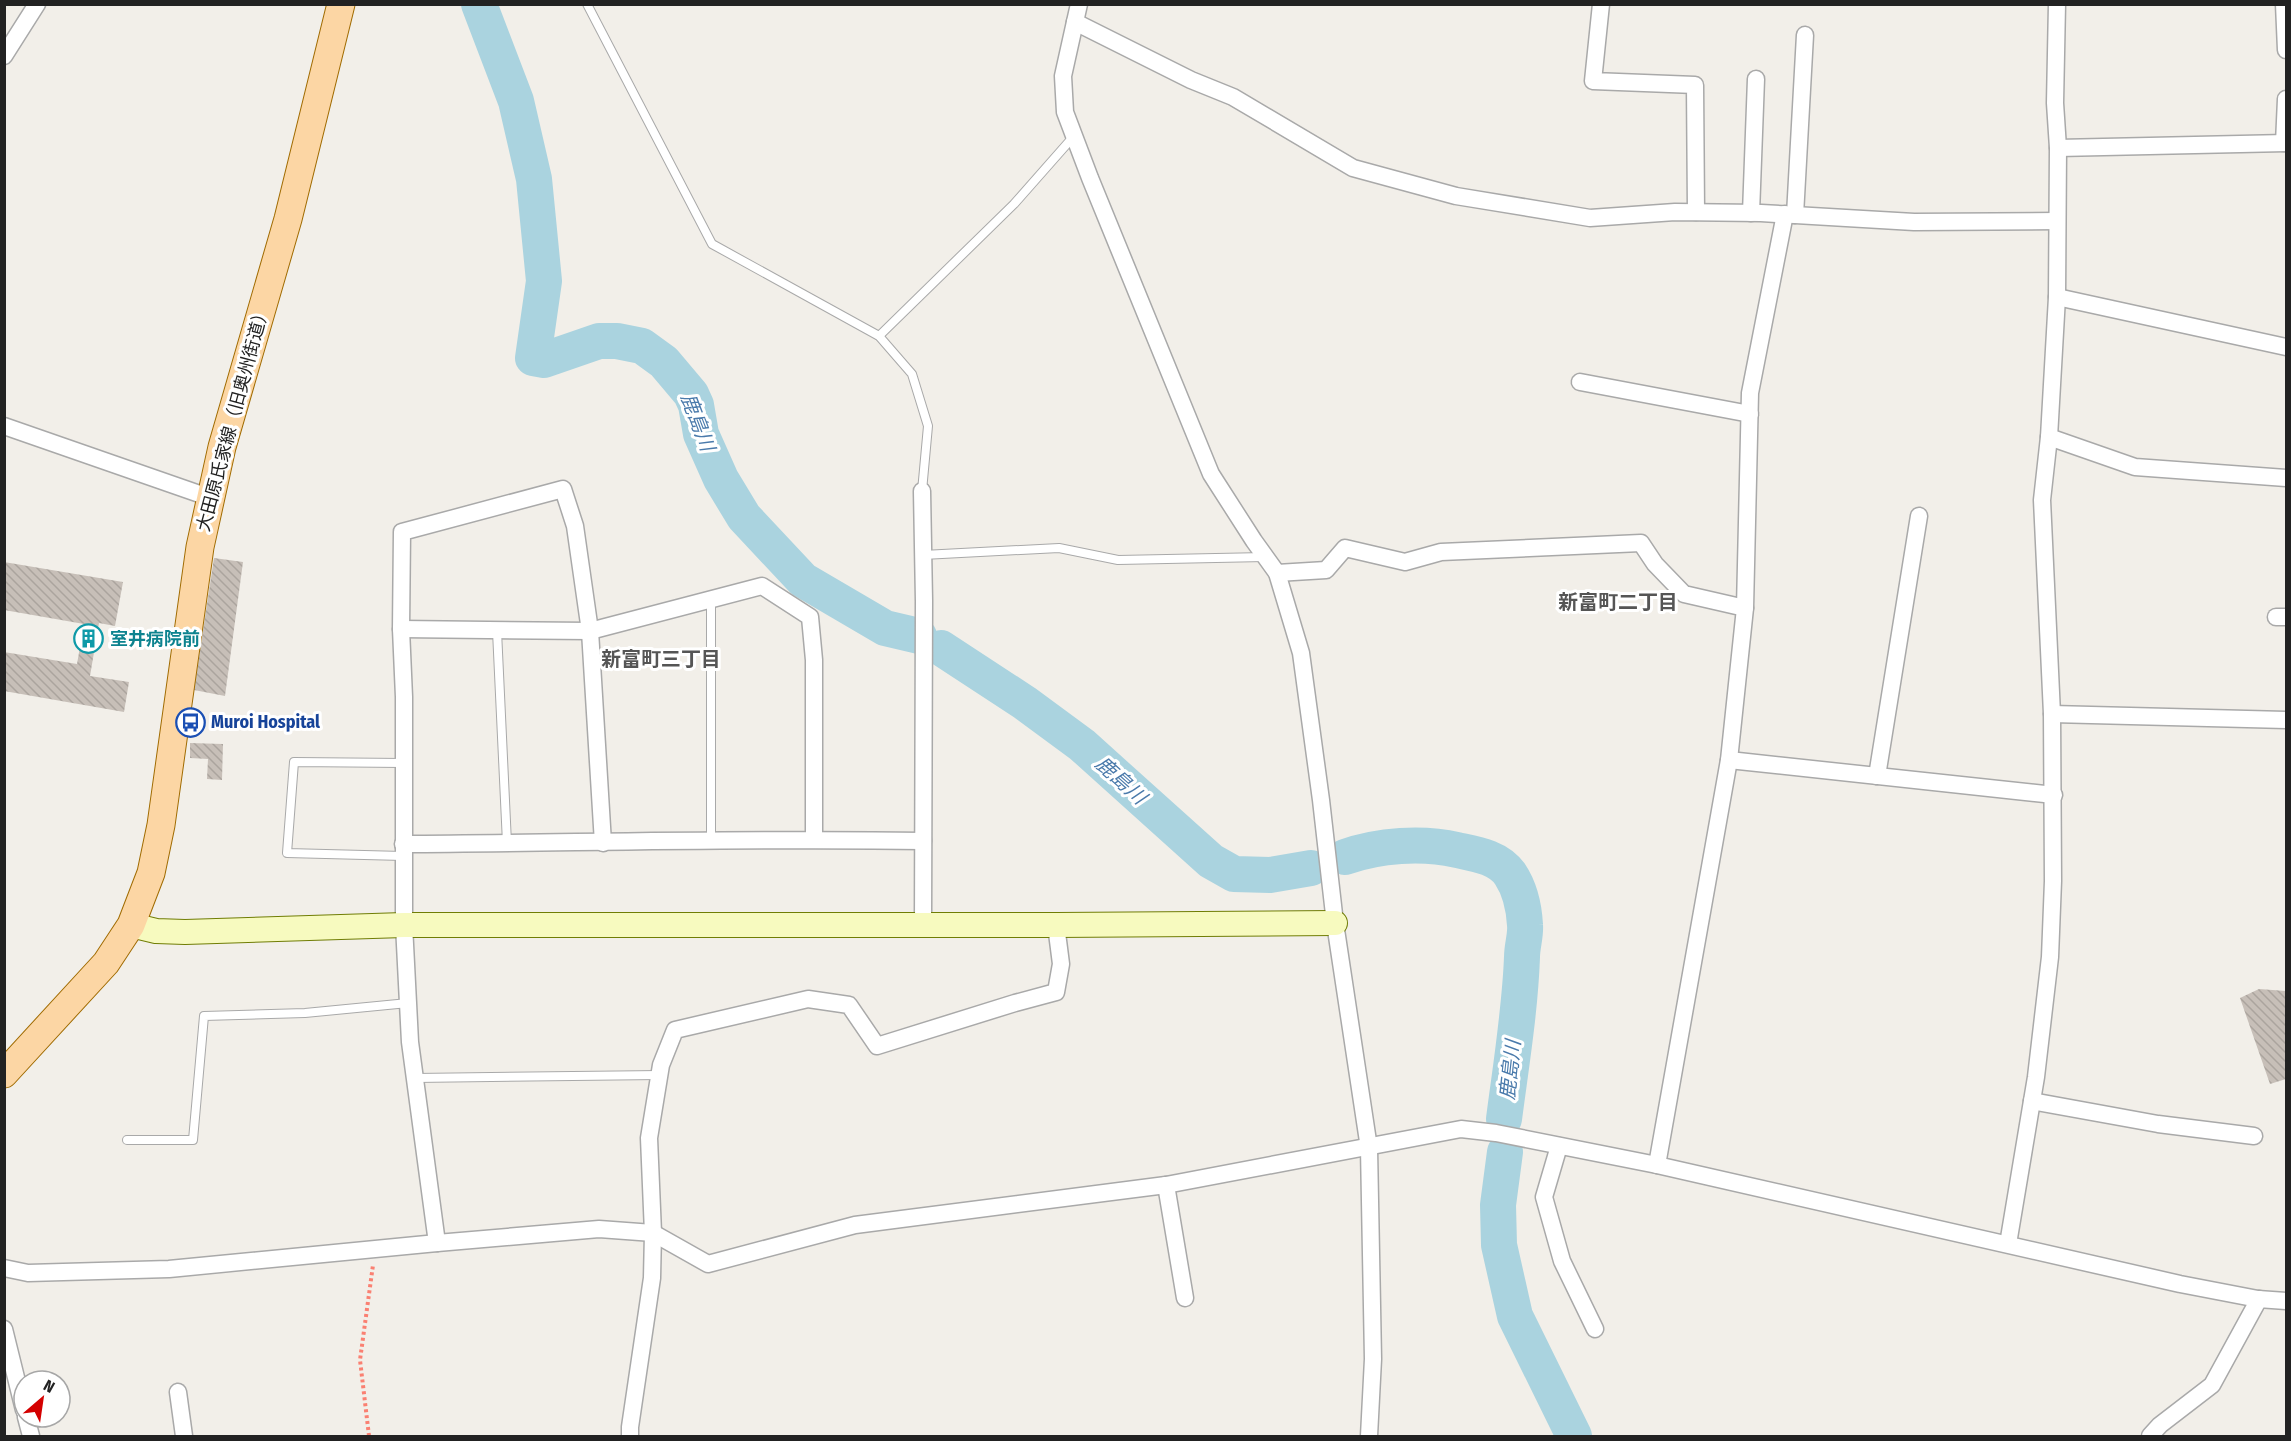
<svg xmlns="http://www.w3.org/2000/svg" width="2291" height="1441" font-family="'Fira Sans Condensed','Noto Sans JP',sans-serif">
<defs>
<pattern id="building-back-hatch" width="6" height="6" patternUnits="userSpaceOnUse" patternTransform="scale(1.5)"><rect width="6" height="6" fill="#c7bfb8"/><path d="M-1 5l2 2M0 0l6 6M5-1l2 2" fill="none" stroke="#aba49e"/></pattern>
</defs>
<rect width="100%" height="100%" fill="#f2efe9"/>
<g fill="none" stroke-linecap="round" stroke-linejoin="round">
<g stroke="#aad3df" stroke-width="36">
<polyline points="479,4 516,101 534,179 544,281 533,358 544,360 599,341 617,341 642,346 664,362 691,394 696,405 701,434 721,479 744,517 803,580 885,628 919,636"/>
<polyline points="941,648 1025,703 1082,745 1211,861 1234,874 1270,875 1311,868"/>
<path d="M1345 857C1379 845 1422 842 1457 850 1476 854 1498 857 1510 874 1520 889 1524 907 1525 925 1526 935 1522 946 1522 957 1520 1011 1511 1065 1504 1119"/>
<polyline points="1505,1152 1498,1205 1499,1245 1515,1316 1574,1436"/>
</g>
</g>
<g fill="url(#building-back-hatch)">
<polygon points="214,558 243,562 225,696 194,690"/>
<polygon points="4,562 123,582 115,626 99,623 90,676 129,682 124,712 4,691 4,652 77,664 84,624 4,610"/>
<polygon points="190,743 223,744 222,780 207,779 208,759 190,758"/>
<polygon points="2259,989 2286,991 2286,1079 2270,1084 2240,998"/>
</g>
<g fill="none" stroke-linecap="round" stroke-linejoin="round">
<defs>
<g id="lane">
<polyline points="587,4 712,244 879,336 912,374 928,426 922,491"/>
<polyline points="879,336 1014,204 1074,136"/>
<polyline points="923,555 1059,548 1118,560 1265,557"/>
<polyline points="497,631 507,843"/>
<polyline points="711,841 711,598"/>
<polyline points="403,856 287,853 294,762 404,763"/>
<polyline points="415,1078 660,1075"/>
<polyline points="127,1140 193,1140 204,1016 305,1013 408,1003"/>
</g>
<g id="street">
<polyline points="1079,4 1063,76 1065,112 1090,178 1211,474 1254,541 1277,573 1301,653 1321,800 1335,923 1369,1148 1373,1359 1369,1436"/>
<polyline points="1601,4 1593,81 1695,85 1696,212"/>
<polyline points="2284,4 2286,50"/>
<polyline points="1075,22 1191,80 1233,97 1353,168 1456,196 1590,218 1675,212 1761,213 1914,222 2057,221"/>
<polyline points="4,56 37,4"/>
<polyline points="2284,143 2286,99"/>
<polyline points="2058,148 2286,143"/>
<polyline points="1751,213 1756,79"/>
<polyline points="1795,215 1805,35"/>
<polyline points="2057,297 2286,347"/>
<polyline points="1580,382 1750,414"/>
<polyline points="4,426 211,498"/>
<polyline points="2049,437 2135,467 2286,478"/>
<polyline points="922,491 924,601 923,924"/>
<polyline points="1277,573 1326,570 1345,548 1405,562 1441,552 1641,543 1655,564 1684,594 1745,608 1729,760 1657,1165"/>
<polyline points="1745,608 1750,393 1785,214"/>
<polyline points="2276,617 2286,617"/>
<polyline points="401,629 590,631 762,586 810,617 814,660 814,839"/>
<polyline points="2052,714 2286,720"/>
<polyline points="1729,760 2054,795"/>
<polyline points="1877,776 1919,516"/>
<path d="M403 844C576 843 750 838 923 841"/>
<polyline points="2032,1101 2158,1124 2254,1136"/>
<polyline points="1559,1146 1544,1197 1562,1261 1595,1329"/>
<polyline points="1166,1185 1185,1298"/>
<polyline points="437,1243 410,1042 404,925 404,697 401,629 402,532 563,489 575,526 590,631 603,843"/>
<polyline points="2008,1244 2036,1077 2050,957 2053,881 2052,714 2042,500 2049,437 2057,297 2058,148 2055,103 2057,4"/>
<polyline points="4,1268 28,1273 169,1269 437,1243 599,1229 653,1233 708,1264 855,1225 1166,1185 1461,1129 1496,1133 1657,1165 2180,1284 2258,1299 2286,1301"/>
<polyline points="4,1329 24,1410"/>
<polyline points="178,1392 184,1436"/>
<polyline points="26,1417 31,1436"/>
<polyline points="630,1436 630,1427 652,1278 653,1233 649,1138 661,1065 675,1030 808,999 849,1005 877,1046 1015,1003 1056,992 1061,964 1056,925"/>
<polyline points="2150,1436 2160,1425 2212,1385 2259,1299"/>
</g>
<polyline id="secondary" points="131,925 156,931 185,932 404,925 1056,925 1335,923"/>
<polyline id="primary" points="4,1074 106,963 131,925 151,873 161,825 200,547 222,447 288,219 341,4"/>
</defs>
<use href="#lane" stroke="#a9a9a9" stroke-width="10"/>
<use href="#street" stroke="#a9a9a9" stroke-width="19"/>
<use href="#secondary" stroke="#707d05" stroke-width="26"/>
<use href="#primary" stroke="#a06b00" stroke-width="29"/>
<polyline stroke="#fa8072" stroke-width="4" stroke-dasharray="3 3" stroke-linecap="butt" points="369,1436 360,1360 373,1265"/>
<use href="#lane" stroke="#fff" stroke-width="8"/>
<use href="#street" stroke="#fff" stroke-width="16"/>
<use href="#secondary" stroke="#f7fabf" stroke-width="24"/>
<use href="#primary" stroke="#fcd6a4" stroke-width="27"/>
</g>
<defs>
<symbol id="building-ring" viewBox="-11 -11 22 22"><circle r="9.5" fill="#fff" stroke="#0f9aa8" stroke-width="1.5"/><path d="M-4-6H4V6H1V3H-1V6H-4ZM-2.5-4.3h1.7v1.8h-1.7ZM.8-4.3h1.7v1.8H.8ZM-2.5-1h1.7V.8h-1.7ZM.8-1h1.7V.8H.8Z" fill="#0f9aa8"/></symbol>
<symbol id="bus-ring" viewBox="-11 -11 22 22"><circle r="9.5" fill="#fff" stroke="#1a4fb4" stroke-width="1.5"/><path d="M-5-6H5V4H4V6H2V4H-2V6H-4V4H-5ZM-3.5-4V0h7V-4ZM-3.5 1.2v1.5H-2V1.2ZM2 1.2v1.5H3.5V1.2Z" fill="#1a4fb4"/></symbol>
</defs>
<g fill-rule="evenodd">
<use href="#building-ring" x="72" y="622" width="33" height="33"/>
<use href="#bus-ring" x="174" y="706" width="33" height="33"/>
</g>
<g text-anchor="middle" dominant-baseline="central" stroke-width="6" stroke-linejoin="round" paint-order="stroke">
<g font-size="18" fill="#222" stroke="#fff">
<text transform="translate(233 418) rotate(-75)">大田原氏家線（旧奥州街道）</text>
</g>
<g font-size="18" font-weight="bold" fill="#0d838f" stroke="#fff" text-anchor="start">
<text x="110" y="639">室井病院前</text>
</g>
<g font-size="18" font-weight="bold" fill="#164399" stroke="#fff" text-anchor="start">
<text x="211" y="722">Muroi Hospital</text>
</g>
<g font-size="20" font-style="italic" fill="#4a7aab" stroke="#fff">
<text transform="translate(698 422) rotate(69)">鹿島川</text>
<text transform="translate(1121 780) rotate(42)">鹿島川</text>
<text transform="translate(1510 1070) rotate(-84)">鹿島川</text>
</g>
<g font-size="20" font-weight="bold" fill="#555" stroke="#fff">
<text x="1618" y="602">新富町二丁目</text>
<text x="661" y="659">新富町三丁目</text>
</g>
</g>
<rect width="2291" height="1441" fill="none" stroke="#222222" stroke-width="12"/>
<g transform="translate(42 1399) rotate(29)"><circle r="28" fill="#ffffff" stroke="#a7a7a7" stroke-width="1.5"/>
<path d="M0-4.5L10 22L0 15L-10 22Z" fill="#d40000"/>
<text y="-9" font-size="16" font-weight="bold" text-anchor="middle" fill="#222222">N</text>
</g>
</svg>
